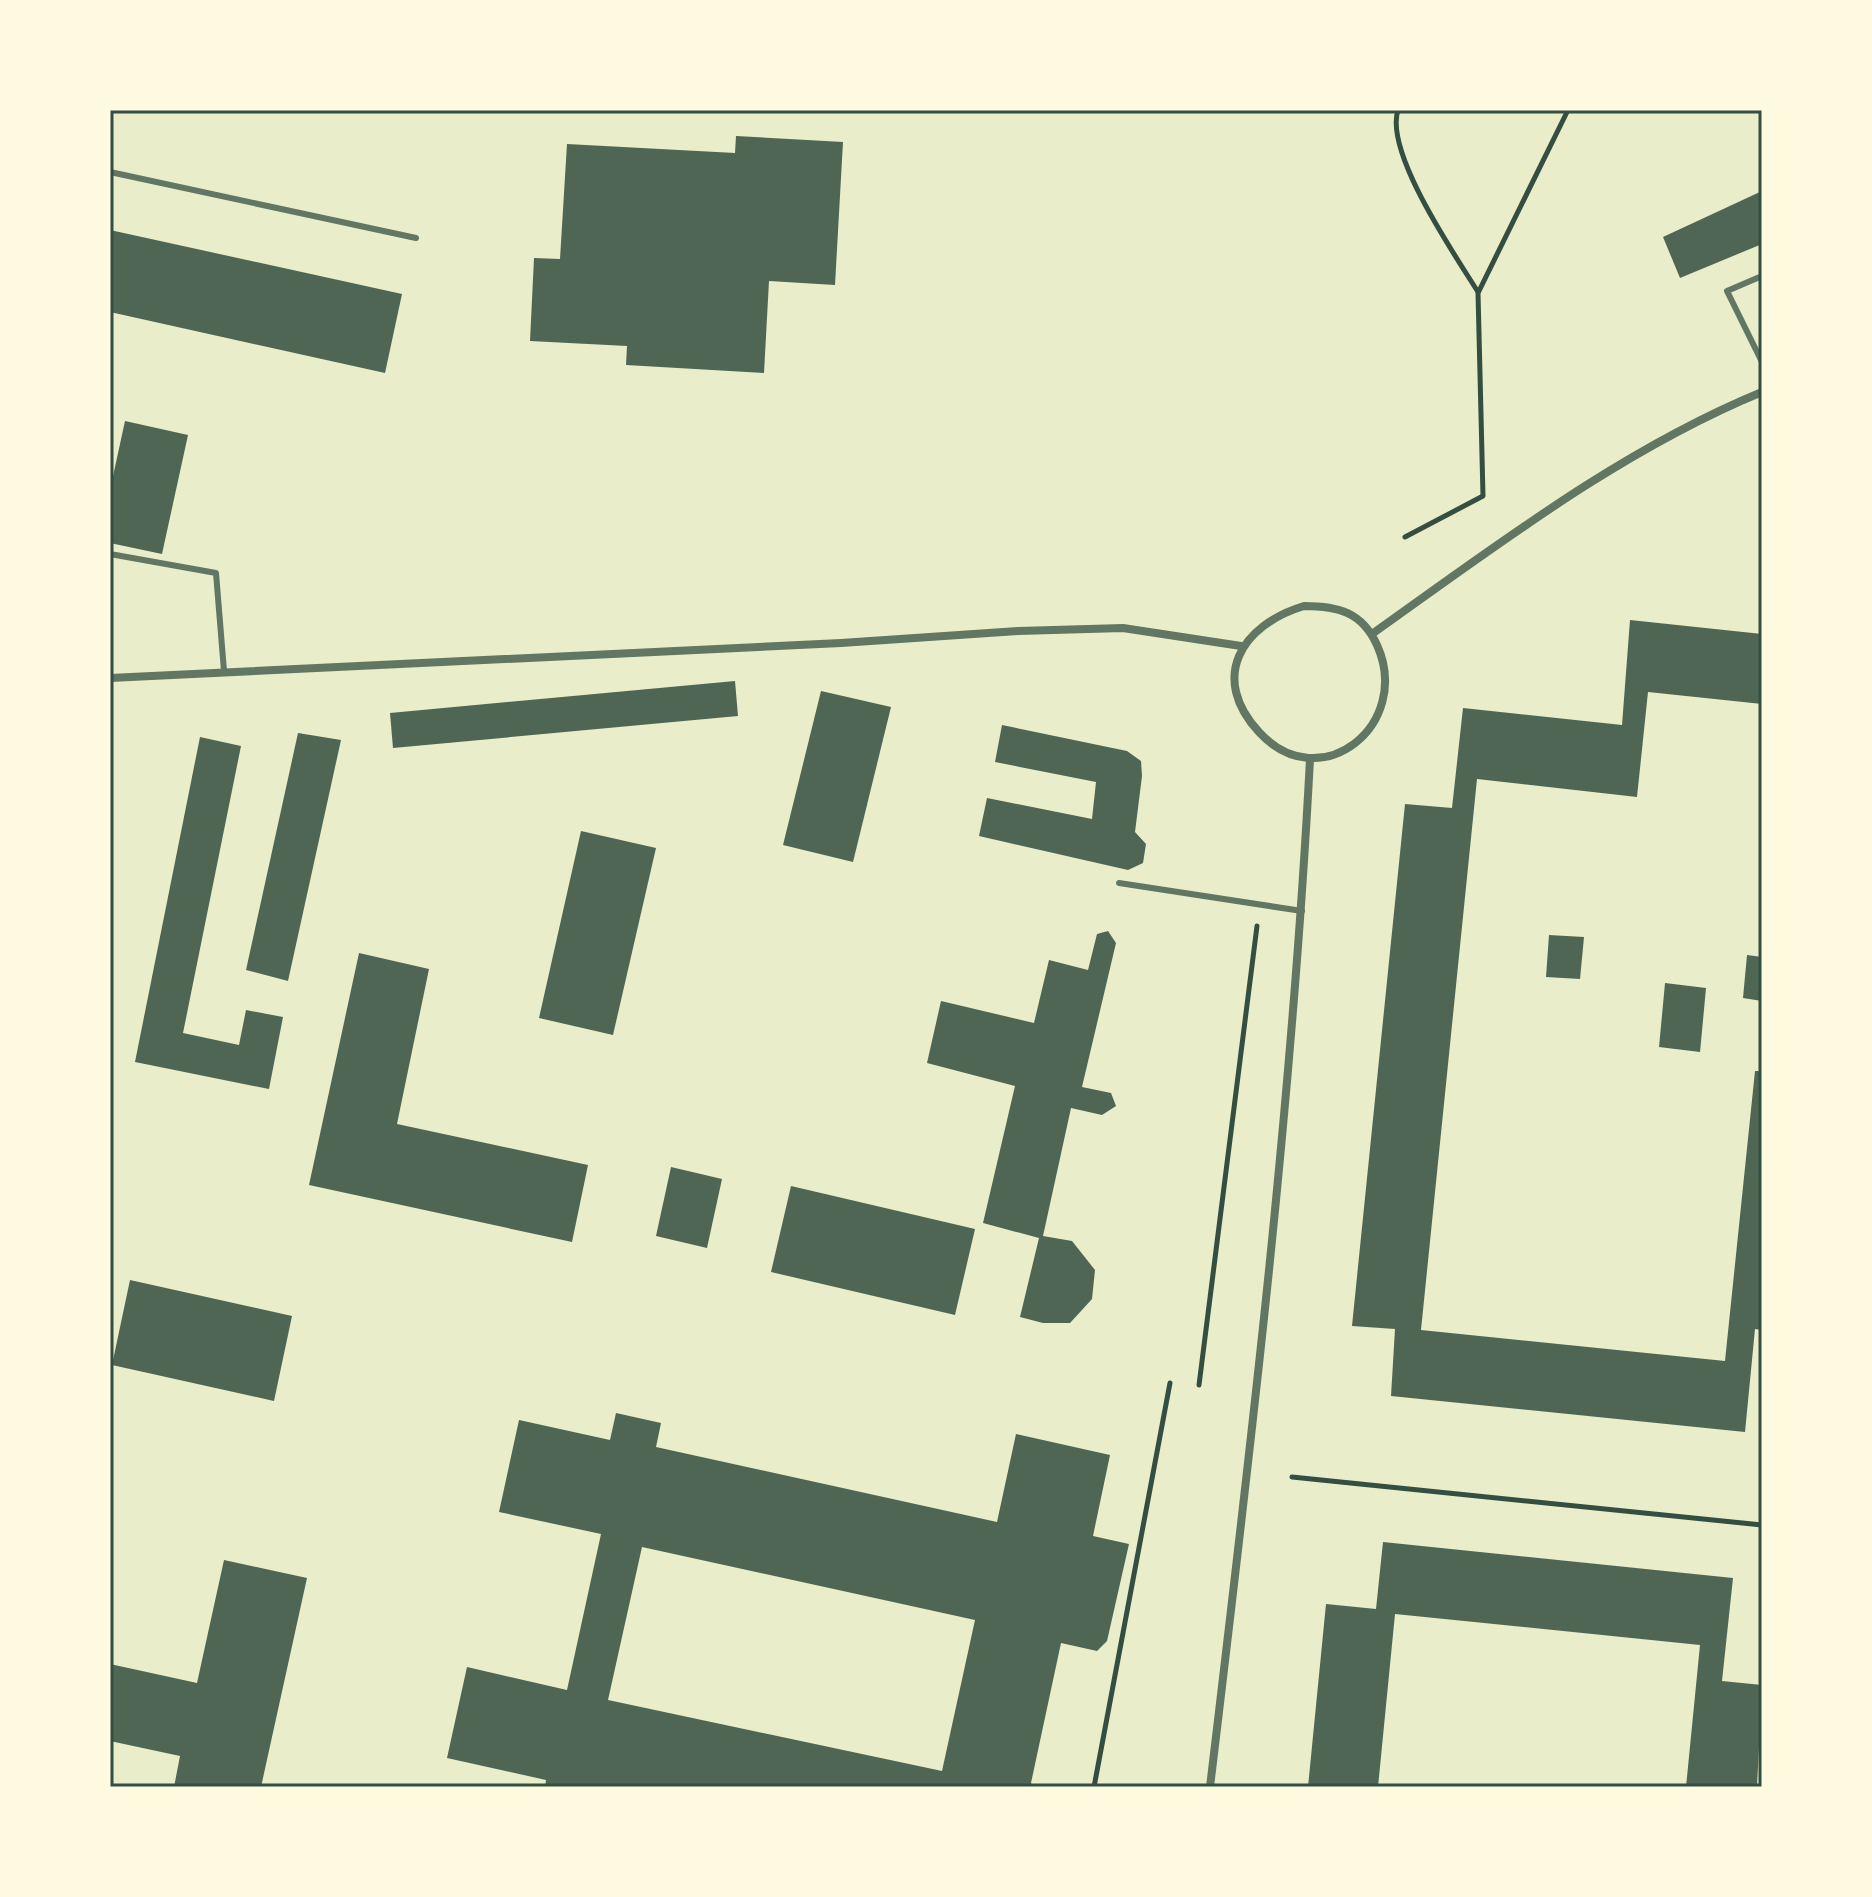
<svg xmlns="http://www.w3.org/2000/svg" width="1872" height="1897" font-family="Ubuntu,sans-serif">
<rect width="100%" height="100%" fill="#e9edc9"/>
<g fill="#4f6655" fill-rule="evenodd">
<polygon points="736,136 843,142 835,285 769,281 764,373 626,365 627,346 530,341 534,258 560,259 567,144 735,153"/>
<polygon points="1762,191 1762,244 1680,278 1663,237"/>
<polygon points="110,230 402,294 385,373 110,312"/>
<polygon points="125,421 188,435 162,554 110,543 110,490"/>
<polygon points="1630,620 1762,634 1762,704 1648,692 1637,797 1477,779 1421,1330 1725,1361 1755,1071 1762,1071 1762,1330 1755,1329 1745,1432 1391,1396 1395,1329 1352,1326 1405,804 1452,808 1463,708 1622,725"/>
<polygon points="735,681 738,716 393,748 390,713"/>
<polygon points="821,691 891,707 853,862 783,845"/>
<polygon points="1002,725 1127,751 1141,761 1142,776 1135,832 1146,844 1143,863 1128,870 979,836 987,798 1092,819 1096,782 995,762"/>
<polygon points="298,733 341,740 288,981 246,970"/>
<polygon points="200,737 241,746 183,1033 239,1045 246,1010 283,1017 269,1089 135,1062"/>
<polygon points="581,831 656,848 613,1035 539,1018"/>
<polygon points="1108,931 1116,943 1082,1087 1111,1093 1116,1106 1102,1115 1071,1108 1043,1236 1072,1241 1095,1270 1092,1299 1070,1323 1043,1323 1020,1317 1039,1238 983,1223 1015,1086 927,1063 941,1001 1034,1023 1049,960 1088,970 1097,934"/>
<polygon points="1549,935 1584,937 1580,979 1546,977"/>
<polygon points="359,953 429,969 397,1124 588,1165 572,1242 309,1185"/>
<polygon points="1747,955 1762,957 1762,1001 1743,998"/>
<polygon points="1665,983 1706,988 1700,1052 1659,1047"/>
<polygon points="671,1167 722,1179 707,1248 656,1236"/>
<polygon points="791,1186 975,1229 955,1315 771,1272"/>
<polygon points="130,1280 292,1316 274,1401 112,1365"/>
<path d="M616 1413 661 1423 656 1447 997 1522 1016 1434 1110 1455 1093 1536 1129 1544 1107 1641 1097 1651 1061 1643 1031 1783 1034 1787H545L546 1780 447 1758 467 1667 567 1690 601 1534 499 1512 519 1420 610 1440ZM642 1547 975 1620 942 1771 608 1700Z"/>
<polygon points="1383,1542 1733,1578 1722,1681 1762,1685 1757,1787 1686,1787 1700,1645 1395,1614 1378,1787 1308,1787 1326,1604 1376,1609"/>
<polygon points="224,1560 307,1578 261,1787 174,1787 180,1756 110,1741 110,1664 197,1683"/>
</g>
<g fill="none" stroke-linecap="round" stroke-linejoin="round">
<g stroke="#344e41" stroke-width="5">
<path d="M1398 110C1384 152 1455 255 1478 292"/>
<polyline points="1405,537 1483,496 1478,293 1568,110"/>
<polyline points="1199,1385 1257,926"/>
<polyline points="1292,1477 1762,1525"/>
<polyline points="1094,1787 1170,1383"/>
</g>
<g stroke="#617663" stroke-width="6">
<polyline points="110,172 416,238"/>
<polyline points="1762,276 1727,291 1762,362"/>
<polyline points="110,554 216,573 224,671"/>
<polyline points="1119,883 1302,911"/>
</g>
<g stroke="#617663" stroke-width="8">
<path d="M1304 606C1338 606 1362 612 1377 645 1413 725 1320 799 1259 732 1209 678 1241 625 1304 606Z"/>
<path d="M1372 634C1496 546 1621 450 1762 392"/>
<polyline points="110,678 841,643 1018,631 1123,628 1241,646"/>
<path d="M1210 1787C1251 1445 1292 1103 1310 759"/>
</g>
</g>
<rect width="1872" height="1897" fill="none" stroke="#fefae0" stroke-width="224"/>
<rect x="112" y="112" width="1648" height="1673" fill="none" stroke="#344e41" stroke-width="3"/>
</svg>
